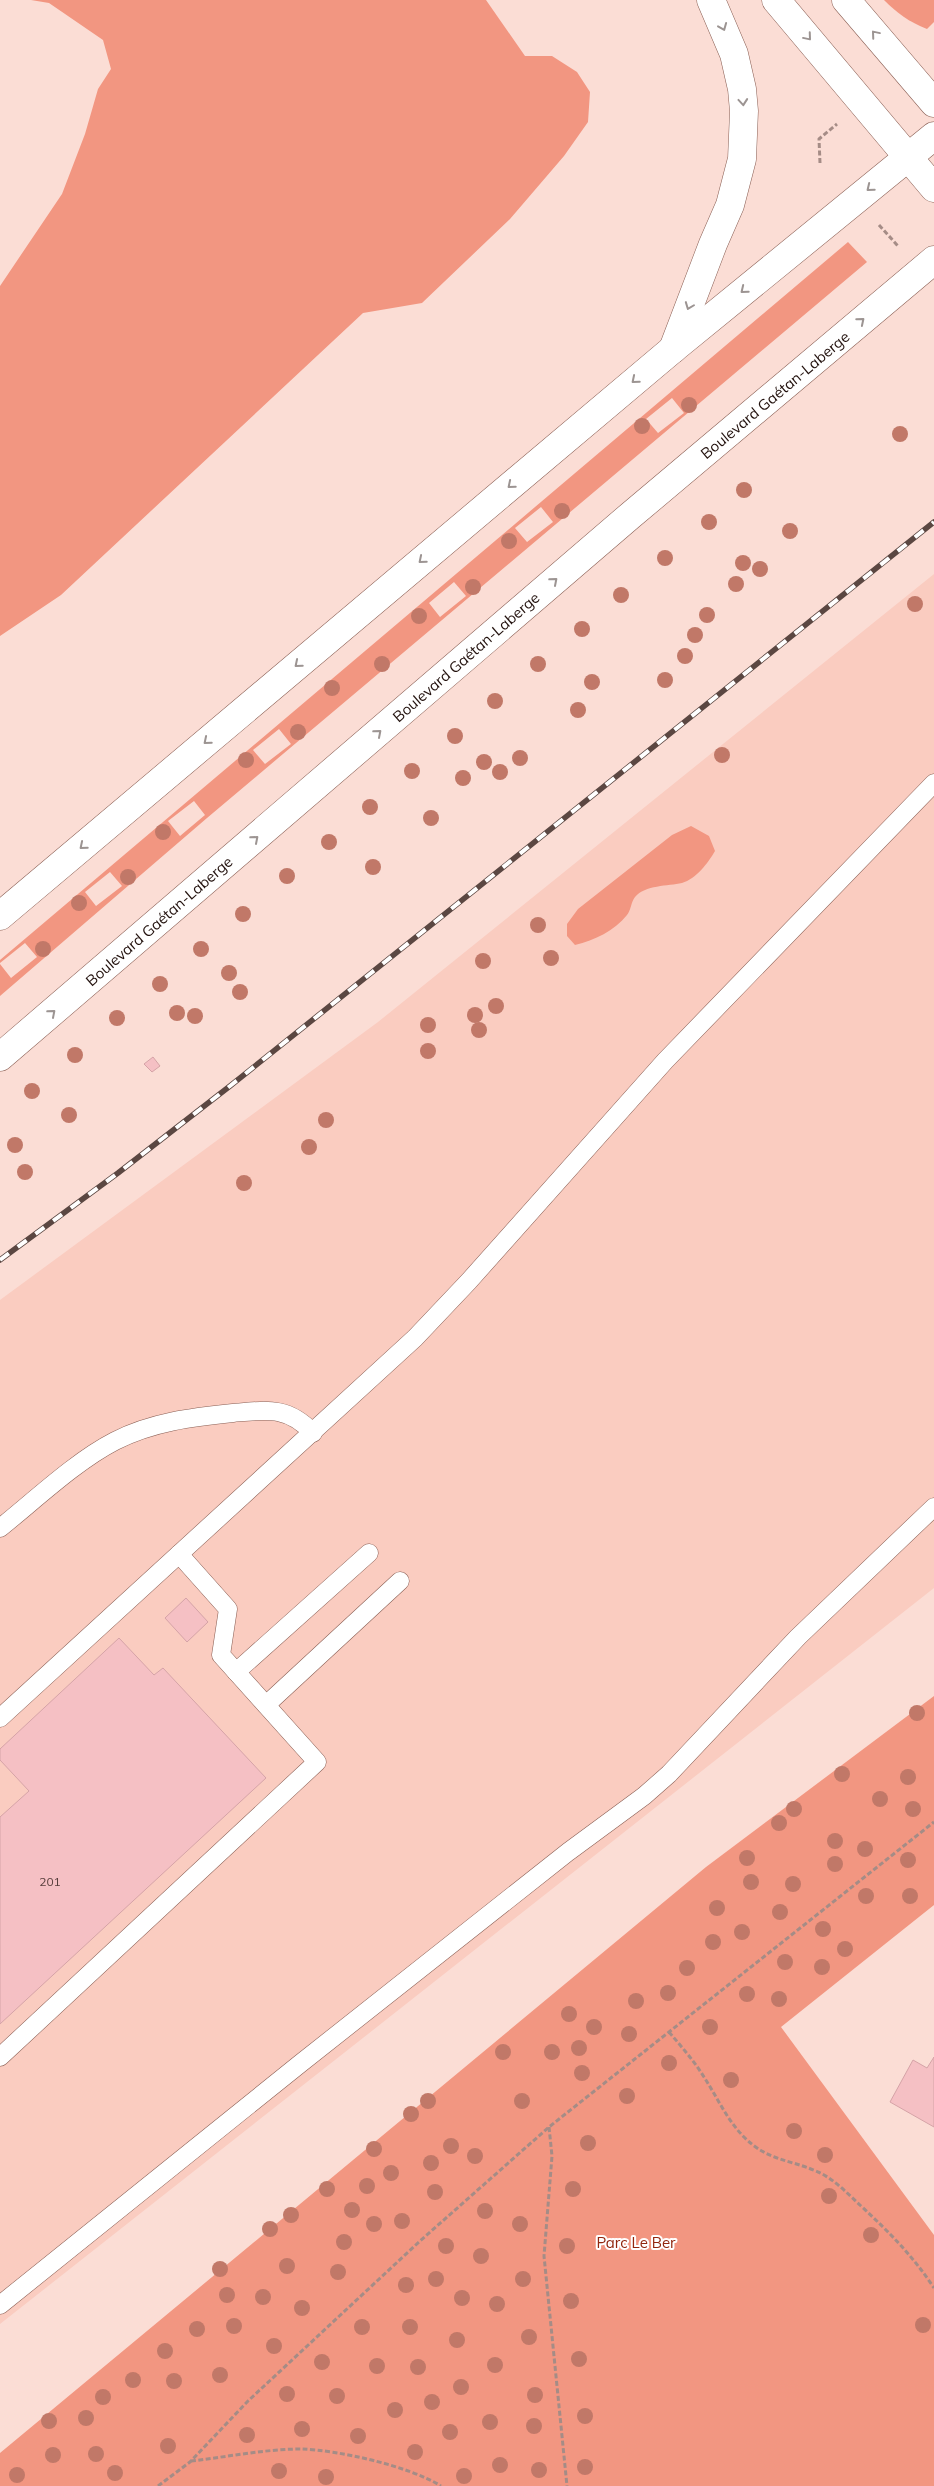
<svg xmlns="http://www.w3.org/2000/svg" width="934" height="2486" font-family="Mulish,sans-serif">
<rect width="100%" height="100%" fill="#fbddd5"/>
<polygon fill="#faccc0" points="934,574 934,1588 0,2324 0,1300 378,1022"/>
<g fill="#f29681" fill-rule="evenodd">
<polygon points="31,0 486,0 525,56 552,56 577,72 590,92 588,122 564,156 510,219 422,303 363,313 61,595 0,636 0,286 62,194 85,134 98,89 111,69 103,40 49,3"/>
<path d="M884 0H934V22L927 29C909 22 897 13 884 0Z"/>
<path d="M848 242 867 262 207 818 0 996V964L11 978 37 957 25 943 0 963V960ZM672 398 684 413 658 433 646 419ZM541 507 553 522 527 542 515 528ZM454 582 466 596 440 617 429 603ZM279 729 291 744 265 764 253 750ZM194 801 205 815 180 836 168 821ZM110 872 122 886 96 906 85 892Z"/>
<path d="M691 826 709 836 715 851C708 863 696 879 682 883 668 886 645 885 635 897 631 902 631 910 627 915 614 931 595 940 575 945L567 936V924L578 909 672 835Z"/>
<polygon points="934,1696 934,1905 781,2027 934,2235 934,2486 0,2486 0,2453 706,1867"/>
</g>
<g fill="#f5c0c4" stroke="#d5a3a7">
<polygon points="153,1057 160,1066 152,1072 144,1064"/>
<polygon points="186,1598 208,1622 187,1642 165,1618"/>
<polygon points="119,1638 154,1675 163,1668 266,1778 0,2024 0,1817 29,1791 0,1760 0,1749"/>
<polygon points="934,2057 934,2127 890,2102 913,2060 927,2068"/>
</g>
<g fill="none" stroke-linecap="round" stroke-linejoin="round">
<defs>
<g id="service">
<path d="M0 1528C35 1500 76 1461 115 1441 152 1422 193 1417 233 1413 267 1410 288 1406 313 1433"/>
<polyline points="236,1672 369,1553"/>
<polyline points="266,1705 400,1581"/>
<polyline points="0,1718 415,1338 469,1281 665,1061 934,783"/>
<polyline points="0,2057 317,1762 221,1655 228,1609 179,1554"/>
<polyline points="0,2305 301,2063 568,1852 644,1796 669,1774 798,1637 934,1507"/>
</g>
<g id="primary">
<polyline points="0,916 673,349 934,136"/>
<polyline points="0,1057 631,515 934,260"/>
</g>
<g id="motorway">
<polyline points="776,0 934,188"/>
<polyline points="846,0 934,103"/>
<polyline points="673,349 713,244 730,205 742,159 744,111 742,89 734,54 711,0"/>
</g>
</defs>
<use href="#service" stroke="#8a5f54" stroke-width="19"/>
<use href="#primary" stroke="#8a5f54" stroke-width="29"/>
<use href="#motorway" stroke="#8a5f54" stroke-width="29"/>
<g stroke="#a58c86" stroke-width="3" stroke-dasharray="5 2.5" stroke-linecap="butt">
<polyline points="820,163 819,139 837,124"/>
<polyline points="879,225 898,246"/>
<path d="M669 2032C681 2046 694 2061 704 2077 717 2097 727 2120 744 2137 768 2161 788 2159 816 2171 833 2178 847 2193 861 2206 889 2232 913 2256 934 2288"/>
<polyline points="549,2127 552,2156 544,2256 567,2486"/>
<path d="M191 2461C227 2457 265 2449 301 2449 338 2450 409 2466 441 2486"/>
<polyline points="158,2486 190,2462 248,2401 420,2241 549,2127 934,1822"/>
</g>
<use href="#service" stroke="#fff" stroke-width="18"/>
<use href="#primary" stroke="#fff" stroke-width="28"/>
<use href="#motorway" stroke="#fff" stroke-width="28"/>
<defs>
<polyline id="rail" points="0,1260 118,1173 230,1086 934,522"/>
</defs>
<use href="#rail" stroke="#5b4742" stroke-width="5.5"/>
<use href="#rail" stroke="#fff" stroke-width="4" stroke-dasharray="11" stroke-linecap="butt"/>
</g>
<g fill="#c17868">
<circle cx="689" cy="405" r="8"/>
<circle cx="642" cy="426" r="8"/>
<circle cx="900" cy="434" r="8"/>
<circle cx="744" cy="490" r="8"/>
<circle cx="562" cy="511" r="8"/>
<circle cx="709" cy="522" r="8"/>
<circle cx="790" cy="531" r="8"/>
<circle cx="509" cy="541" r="8"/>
<circle cx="665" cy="558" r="8"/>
<circle cx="743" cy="563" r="8"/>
<circle cx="760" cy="569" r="8"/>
<circle cx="736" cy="584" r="8"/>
<circle cx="473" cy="587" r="8"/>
<circle cx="621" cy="595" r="8"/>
<circle cx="915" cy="604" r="8"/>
<circle cx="707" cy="615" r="8"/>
<circle cx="419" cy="616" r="8"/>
<circle cx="582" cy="629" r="8"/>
<circle cx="695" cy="635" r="8"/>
<circle cx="685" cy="656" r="8"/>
<circle cx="382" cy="664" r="8"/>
<circle cx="538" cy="664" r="8"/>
<circle cx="665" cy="680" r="8"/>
<circle cx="592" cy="682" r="8"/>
<circle cx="332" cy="688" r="8"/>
<circle cx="495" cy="701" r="8"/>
<circle cx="578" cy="710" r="8"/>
<circle cx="298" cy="732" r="8"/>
<circle cx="455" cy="736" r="8"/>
<circle cx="722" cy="755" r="8"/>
<circle cx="520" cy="758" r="8"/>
<circle cx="246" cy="760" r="8"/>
<circle cx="484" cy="762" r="8"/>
<circle cx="412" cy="771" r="8"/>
<circle cx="500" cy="772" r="8"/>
<circle cx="463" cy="778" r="8"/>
<circle cx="370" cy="807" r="8"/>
<circle cx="431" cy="818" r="8"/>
<circle cx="163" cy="832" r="8"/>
<circle cx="329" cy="842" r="8"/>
<circle cx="373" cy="867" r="8"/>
<circle cx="287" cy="876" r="8"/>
<circle cx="128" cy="877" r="8"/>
<circle cx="79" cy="903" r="8"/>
<circle cx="243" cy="914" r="8"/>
<circle cx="538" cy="925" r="8"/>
<circle cx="43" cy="949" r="8"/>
<circle cx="201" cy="949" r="8"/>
<circle cx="551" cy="958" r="8"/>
<circle cx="483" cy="961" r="8"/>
<circle cx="229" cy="973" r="8"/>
<circle cx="160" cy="984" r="8"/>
<circle cx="240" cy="992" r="8"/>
<circle cx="496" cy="1006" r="8"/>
<circle cx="177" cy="1013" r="8"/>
<circle cx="475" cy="1015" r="8"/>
<circle cx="195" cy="1016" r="8"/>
<circle cx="117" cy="1018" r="8"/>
<circle cx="428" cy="1025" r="8"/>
<circle cx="479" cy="1030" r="8"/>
<circle cx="428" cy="1051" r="8"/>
<circle cx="75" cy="1055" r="8"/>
<circle cx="32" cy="1091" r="8"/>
<circle cx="69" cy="1115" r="8"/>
<circle cx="326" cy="1120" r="8"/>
<circle cx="15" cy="1145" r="8"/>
<circle cx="309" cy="1147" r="8"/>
<circle cx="25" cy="1172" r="8"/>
<circle cx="244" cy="1183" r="8"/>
<circle cx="917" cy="1713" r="8"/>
<circle cx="842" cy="1774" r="8"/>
<circle cx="908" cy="1777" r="8"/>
<circle cx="880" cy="1799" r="8"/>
<circle cx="794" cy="1809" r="8"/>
<circle cx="913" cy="1809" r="8"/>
<circle cx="779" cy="1823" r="8"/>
<circle cx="835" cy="1841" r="8"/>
<circle cx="865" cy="1849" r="8"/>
<circle cx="747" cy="1858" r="8"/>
<circle cx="908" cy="1860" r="8"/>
<circle cx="835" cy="1864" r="8"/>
<circle cx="751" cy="1882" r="8"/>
<circle cx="793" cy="1884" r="8"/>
<circle cx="866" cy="1896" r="8"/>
<circle cx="910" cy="1896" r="8"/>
<circle cx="717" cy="1908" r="8"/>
<circle cx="780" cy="1912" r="8"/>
<circle cx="823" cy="1929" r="8"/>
<circle cx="742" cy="1932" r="8"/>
<circle cx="713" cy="1942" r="8"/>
<circle cx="845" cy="1949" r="8"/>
<circle cx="785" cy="1962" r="8"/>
<circle cx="822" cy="1967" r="8"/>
<circle cx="687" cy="1968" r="8"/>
<circle cx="668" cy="1993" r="8"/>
<circle cx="747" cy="1994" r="8"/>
<circle cx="779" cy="1999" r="8"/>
<circle cx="636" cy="2001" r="8"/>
<circle cx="569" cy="2014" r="8"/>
<circle cx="594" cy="2027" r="8"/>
<circle cx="710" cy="2027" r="8"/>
<circle cx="629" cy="2034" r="8"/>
<circle cx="579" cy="2048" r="8"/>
<circle cx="503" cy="2052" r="8"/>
<circle cx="552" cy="2052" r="8"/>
<circle cx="669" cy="2063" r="8"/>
<circle cx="582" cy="2073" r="8"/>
<circle cx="731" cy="2080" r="8"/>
<circle cx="627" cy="2096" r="8"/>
<circle cx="428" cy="2101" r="8"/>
<circle cx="522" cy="2101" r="8"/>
<circle cx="411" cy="2114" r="8"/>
<circle cx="794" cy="2131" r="8"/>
<circle cx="588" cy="2143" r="8"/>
<circle cx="451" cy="2146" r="8"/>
<circle cx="374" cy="2149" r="8"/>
<circle cx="825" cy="2155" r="8"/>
<circle cx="475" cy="2156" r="8"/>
<circle cx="431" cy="2163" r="8"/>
<circle cx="391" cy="2173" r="8"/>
<circle cx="367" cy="2186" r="8"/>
<circle cx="327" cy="2189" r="8"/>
<circle cx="573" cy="2189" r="8"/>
<circle cx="435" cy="2192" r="8"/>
<circle cx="829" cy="2196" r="8"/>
<circle cx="352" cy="2210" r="8"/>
<circle cx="485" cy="2211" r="8"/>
<circle cx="291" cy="2215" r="8"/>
<circle cx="402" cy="2221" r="8"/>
<circle cx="374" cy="2224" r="8"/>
<circle cx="520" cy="2224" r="8"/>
<circle cx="270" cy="2229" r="8"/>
<circle cx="871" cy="2235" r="8"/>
<circle cx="344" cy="2242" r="8"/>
<circle cx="446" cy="2246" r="8"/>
<circle cx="567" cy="2246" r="8"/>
<circle cx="481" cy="2256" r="8"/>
<circle cx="287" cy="2266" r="8"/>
<circle cx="220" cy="2269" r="8"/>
<circle cx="338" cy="2272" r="8"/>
<circle cx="436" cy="2279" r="8"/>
<circle cx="523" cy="2279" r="8"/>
<circle cx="406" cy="2285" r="8"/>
<circle cx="227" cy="2295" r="8"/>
<circle cx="263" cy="2297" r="8"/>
<circle cx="462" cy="2298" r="8"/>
<circle cx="571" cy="2301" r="8"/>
<circle cx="497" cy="2304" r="8"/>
<circle cx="302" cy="2308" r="8"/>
<circle cx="923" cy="2325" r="8"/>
<circle cx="234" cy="2326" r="8"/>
<circle cx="362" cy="2327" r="8"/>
<circle cx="410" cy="2327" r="8"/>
<circle cx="197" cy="2329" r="8"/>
<circle cx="529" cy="2337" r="8"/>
<circle cx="457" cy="2340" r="8"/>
<circle cx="274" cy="2346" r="8"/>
<circle cx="165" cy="2351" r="8"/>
<circle cx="579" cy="2359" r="8"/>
<circle cx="322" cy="2362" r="8"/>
<circle cx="495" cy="2365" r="8"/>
<circle cx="377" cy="2366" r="8"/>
<circle cx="418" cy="2367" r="8"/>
<circle cx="220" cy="2375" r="8"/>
<circle cx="133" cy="2380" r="8"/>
<circle cx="174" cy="2381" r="8"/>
<circle cx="461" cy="2387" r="8"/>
<circle cx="287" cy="2394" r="8"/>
<circle cx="535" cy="2395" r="8"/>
<circle cx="337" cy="2396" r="8"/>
<circle cx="103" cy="2397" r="8"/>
<circle cx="432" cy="2402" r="8"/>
<circle cx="395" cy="2410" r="8"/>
<circle cx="585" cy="2416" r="8"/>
<circle cx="86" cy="2418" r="8"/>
<circle cx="49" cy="2421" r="8"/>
<circle cx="490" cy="2422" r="8"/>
<circle cx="534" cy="2426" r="8"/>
<circle cx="302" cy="2429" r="8"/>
<circle cx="450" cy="2432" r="8"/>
<circle cx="247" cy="2435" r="8"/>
<circle cx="358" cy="2436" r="8"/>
<circle cx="168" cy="2446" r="8"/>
<circle cx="415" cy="2452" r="8"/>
<circle cx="96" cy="2454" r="8"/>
<circle cx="53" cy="2455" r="8"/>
<circle cx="500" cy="2465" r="8"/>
<circle cx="585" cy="2467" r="8"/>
<circle cx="539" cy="2470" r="8"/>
<circle cx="279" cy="2471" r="8"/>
<circle cx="115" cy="2473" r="8"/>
<circle cx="17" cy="2475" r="8"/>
<circle cx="464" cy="2476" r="8"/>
<circle cx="326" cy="2477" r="8"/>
</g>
<defs><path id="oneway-chevron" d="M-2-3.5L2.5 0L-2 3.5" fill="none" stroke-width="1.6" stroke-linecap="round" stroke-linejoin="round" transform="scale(1.25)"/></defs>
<g stroke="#9c9492">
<use href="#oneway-chevron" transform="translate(723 27) rotate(68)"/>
<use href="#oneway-chevron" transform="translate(875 34) rotate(-130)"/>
<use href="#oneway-chevron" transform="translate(808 37) rotate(50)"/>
<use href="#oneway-chevron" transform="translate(743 102) rotate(85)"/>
<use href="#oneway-chevron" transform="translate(870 188) rotate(141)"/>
<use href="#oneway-chevron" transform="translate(744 290) rotate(141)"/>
<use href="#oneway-chevron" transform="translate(689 306) rotate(111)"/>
<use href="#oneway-chevron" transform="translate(861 321) rotate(-40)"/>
<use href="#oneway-chevron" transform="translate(635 380) rotate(140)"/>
<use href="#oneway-chevron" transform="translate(511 485) rotate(140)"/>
<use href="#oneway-chevron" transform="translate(422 560) rotate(140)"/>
<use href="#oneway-chevron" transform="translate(554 581) rotate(-41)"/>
<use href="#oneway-chevron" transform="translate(298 664) rotate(140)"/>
<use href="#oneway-chevron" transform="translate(378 733) rotate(-41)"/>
<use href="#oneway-chevron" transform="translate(207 741) rotate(140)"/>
<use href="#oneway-chevron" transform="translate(255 839) rotate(-41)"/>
<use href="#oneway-chevron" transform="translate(83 846) rotate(140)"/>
<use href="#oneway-chevron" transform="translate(52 1013) rotate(-41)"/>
</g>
<g text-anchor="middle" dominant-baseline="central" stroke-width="4" stroke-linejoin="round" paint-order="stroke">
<g font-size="12" fill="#573d3b">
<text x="50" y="1881">201</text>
</g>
<g font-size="15" fill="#22110d" stroke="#fff">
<text transform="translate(775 395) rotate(-40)">Boulevard Gaétan-Laberge</text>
<text transform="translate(466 657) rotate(-41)">Boulevard Gaétan-Laberge</text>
<text transform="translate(159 921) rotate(-41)">Boulevard Gaétan-Laberge</text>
</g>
<g font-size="15" fill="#91260e" stroke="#fff">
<text x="636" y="2242">Parc Le Ber</text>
</g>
</g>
</svg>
